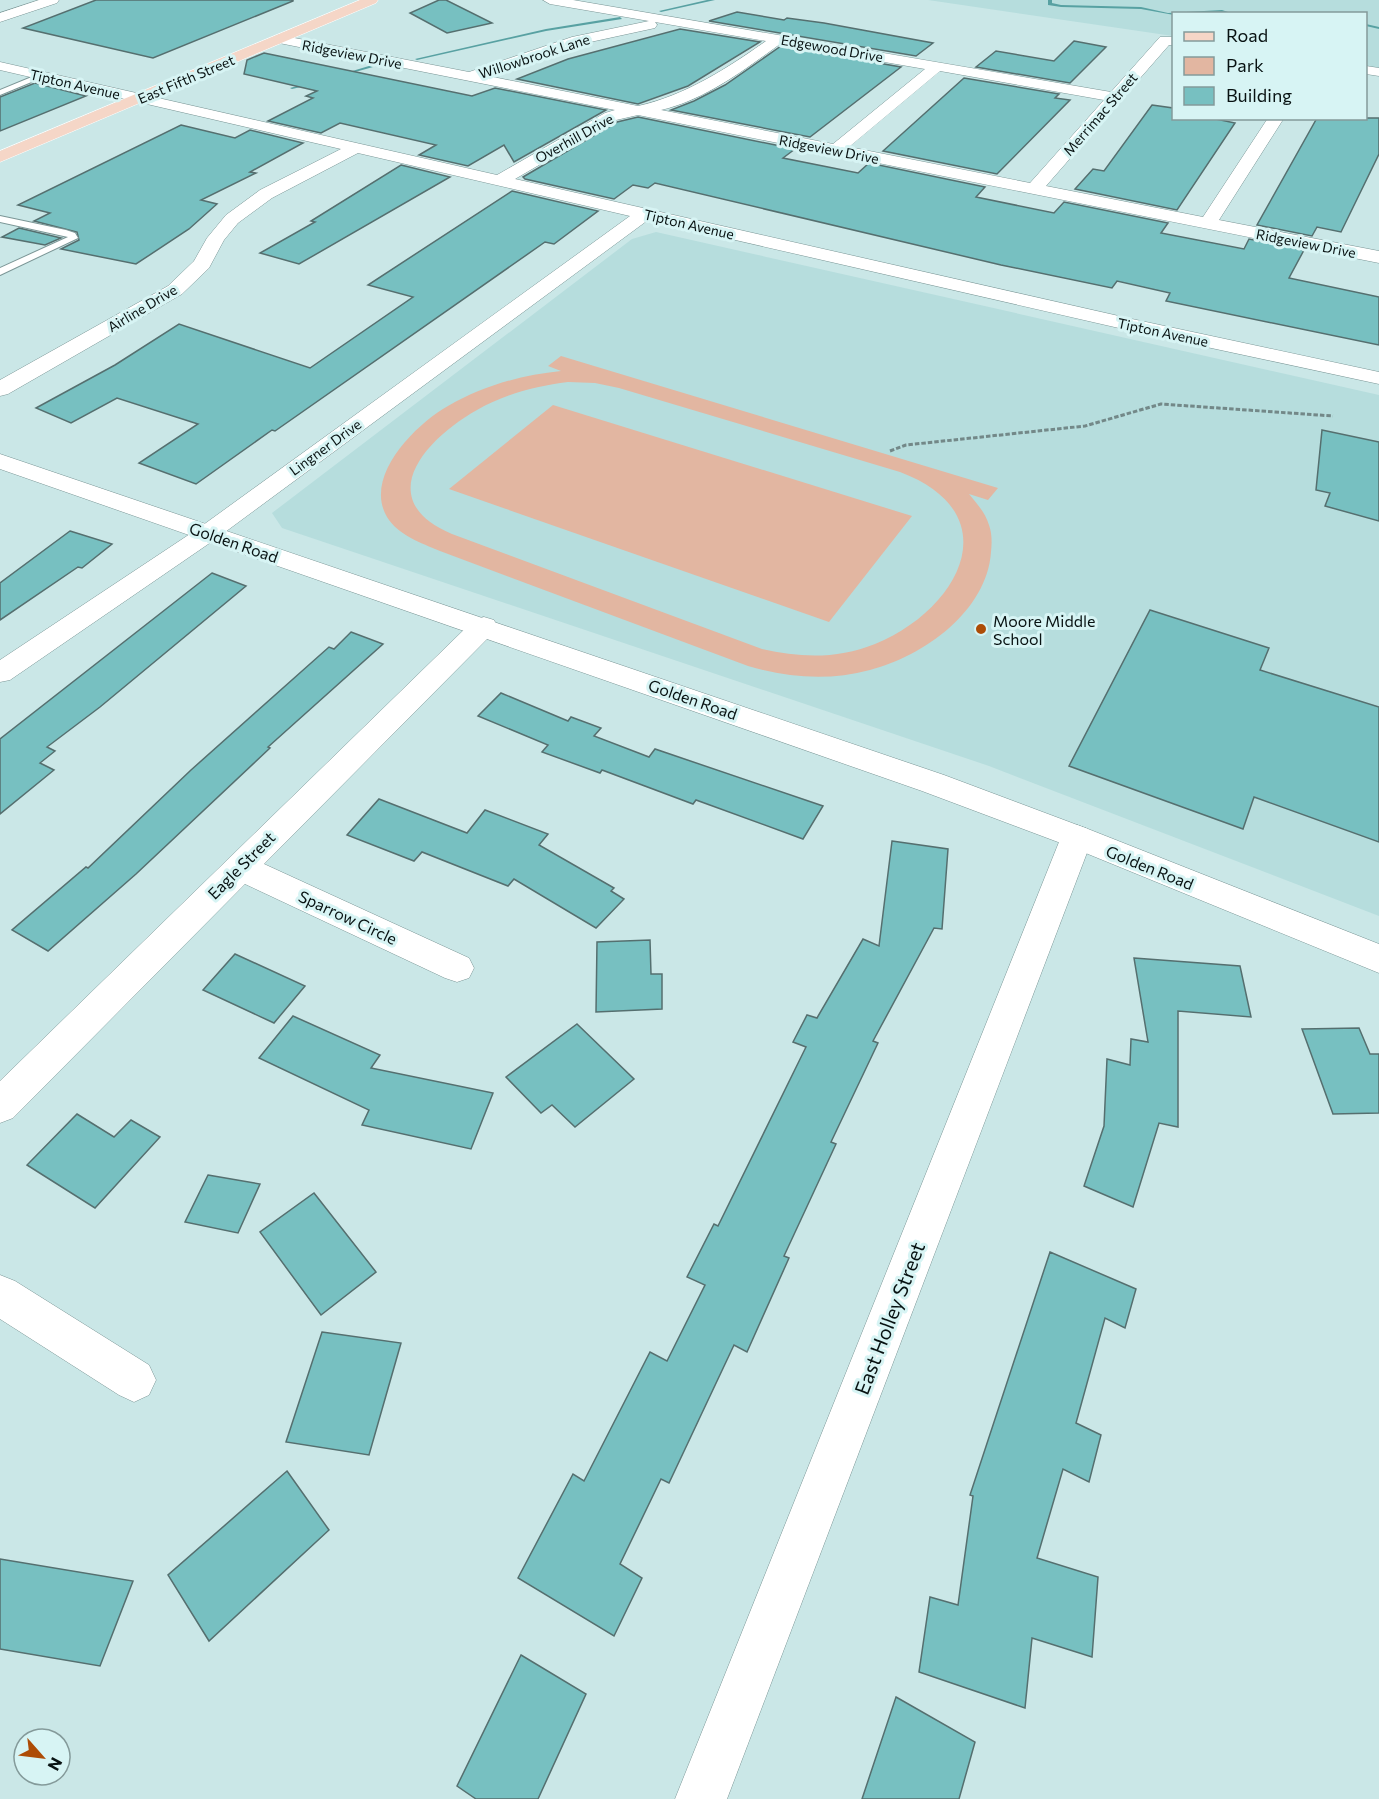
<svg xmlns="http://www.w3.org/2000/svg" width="1379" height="1799" font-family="Commissioner,sans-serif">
<rect width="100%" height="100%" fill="#cae7e7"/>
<g fill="#b6dddd">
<polygon points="928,0 1379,0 1379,68 1366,66 1366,14 1174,14 1173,36"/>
<polygon points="656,232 1379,395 1379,916 989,766 282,528 272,513 632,239"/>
</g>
<g fill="#e2b6a1" fill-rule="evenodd">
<path d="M561 356 998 488 988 500 969 494C977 504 985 512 989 525 992 533 992 543 991 552 987 611 924 656 870 670 829 681 789 678 748 666L440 551C421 543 398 535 387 517 363 476 416 424 448 406 483 386 521 375 561 371L548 366ZM568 382 595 383 619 388 900 472C1011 514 959 610 875 644 838 659 801 658 762 649L452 534C371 500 425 439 477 410 505 394 536 386 568 382Z"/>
<polygon points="553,405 912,516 829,622 449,489"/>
</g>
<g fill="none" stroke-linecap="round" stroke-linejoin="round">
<g fill="#58a1a2" fill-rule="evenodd">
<polygon points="707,0 715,0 661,12 659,11"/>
<polygon points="1048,0 1052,0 1052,3 1061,5 1141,7 1168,13 1222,10 1234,14 1174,14 1174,15 1141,9 1061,7 1048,5"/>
<polygon points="620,17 622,19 546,31 417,60 415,59 546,29"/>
<polygon points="1366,24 1379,27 1379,29 1366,26"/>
<polygon points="369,66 373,67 341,76 339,75"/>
<polygon points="312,82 314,84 292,89 290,88"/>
</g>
</g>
<g fill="#77c0c1" stroke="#556f6f" stroke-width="1.5">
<polygon points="96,0 293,0 293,1 153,58 23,28"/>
<polygon points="439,0 446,0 492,23 447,33 410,13"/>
<polygon points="737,12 784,20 787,18 824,23 933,43 916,56 709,21"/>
<polygon points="680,29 760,42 688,86 638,104 517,79 568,59"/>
<polygon points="1074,41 1106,47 1070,83 976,67 996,51 1054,61"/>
<polygon points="781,46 901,67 810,137 671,110 694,101 725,85"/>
<polygon points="264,53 472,96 495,88 606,110 514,162 504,145 468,166 419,155 436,145 340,123 321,133 268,121 313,98 306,96 317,91 244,74 247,60"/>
<polygon points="964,78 1059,94 1055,98 1070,100 997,174 883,151"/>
<polygon points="35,83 86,96 0,131 0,97"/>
<polygon points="1152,105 1173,108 1173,118 1211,118 1235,123 1177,210 1075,189 1093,169 1104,171"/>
<polygon points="638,117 795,149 783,158 858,173 869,163 985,187 976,197 1054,213 1064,202 1168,223 1161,233 1244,249 1249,239 1304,250 1289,278 1379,297 1379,345 1166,301 1170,293 1117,281 1112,288 1001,265 655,183 648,188 633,185 614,199 525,179 523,177 617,122"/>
<polygon points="1317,118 1379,118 1379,154 1341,232 1317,227 1312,236 1257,225"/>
<polygon points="181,125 235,138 250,130 303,143 250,172 256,173 201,200 217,204 189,229 136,264 61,249 79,240 77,232 34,221 50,213 18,205"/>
<polygon points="401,165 450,177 299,264 260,253 315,222 311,221"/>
<polygon points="512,191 598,211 554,244 545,242 275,431 272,430 196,484 139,463 198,424 117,398 71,423 36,408 115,365 179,324 310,368 413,297 368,285"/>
<polygon points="19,228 61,238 45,245 2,237"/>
<polygon points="1322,430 1379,442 1379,521 1325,506 1330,493 1316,490"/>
<polygon points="70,531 112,544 82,568 78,567 0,620 0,583"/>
<polygon points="212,573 246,586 100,707 47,747 55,751 40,763 54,770 0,814 0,739"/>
<polygon points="1150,610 1269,648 1260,670 1379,707 1379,842 1254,797 1243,829 1069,766"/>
<polygon points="351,632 383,644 268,747 270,748 136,874 48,951 12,930 86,867 88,868 191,770 329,647 334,649"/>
<polygon points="501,693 568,721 571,717 601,728 594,736 649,757 655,749 823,806 803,839 696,800 693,804 602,770 600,773 542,752 548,745 478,716"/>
<polygon points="379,799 467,833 485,810 548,834 539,845 614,888 611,891 624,899 596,928 514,879 508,886 422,852 414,861 347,835"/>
<polygon points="892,841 948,849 942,929 934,928 873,1041 878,1043 831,1142 836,1144 784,1256 789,1258 747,1352 734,1345 669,1483 661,1479 620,1564 642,1578 614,1636 518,1578 573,1474 584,1481 650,1352 667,1361 705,1285 687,1277 714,1224 718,1226 806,1047 793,1042 807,1015 817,1018 863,939 879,946"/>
<polygon points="650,940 651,974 662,974 662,1009 596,1012 597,942"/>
<polygon points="235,954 305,986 274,1023 203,990"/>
<polygon points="1134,958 1240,966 1251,1017 1178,1011 1178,1127 1159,1123 1133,1207 1084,1186 1104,1126 1107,1059 1130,1065 1131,1039 1148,1042"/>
<polygon points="293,1016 380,1055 371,1068 493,1093 471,1149 362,1125 369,1110 259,1058"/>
<polygon points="577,1024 634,1079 575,1127 552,1105 541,1113 506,1077"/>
<polygon points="1359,1028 1370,1054 1379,1054 1379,1113 1333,1114 1302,1029"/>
<polygon points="77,1114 114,1137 131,1120 160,1137 95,1208 27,1165"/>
<polygon points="208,1175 260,1184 238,1233 185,1222"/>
<polygon points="314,1193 376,1272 321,1315 260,1232"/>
<polygon points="1050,1252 1136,1289 1125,1328 1105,1318 1076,1423 1101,1435 1089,1482 1063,1469 1037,1558 1098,1577 1092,1657 1032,1638 1025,1708 919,1672 930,1597 958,1605 973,1496 970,1495"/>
<polygon points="322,1332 401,1343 369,1455 286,1442"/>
<polygon points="287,1471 329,1530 209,1641 168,1575"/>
<polygon points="0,1559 133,1581 100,1666 0,1649"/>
<polygon points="521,1655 586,1694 538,1799 476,1799 457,1786"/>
<polygon points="896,1697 975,1742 959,1799 862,1799"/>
</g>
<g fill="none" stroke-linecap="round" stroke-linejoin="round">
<defs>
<g id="lane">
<polygon points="39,74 46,76 0,95 0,90"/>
<polygon points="0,216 66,230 75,233 78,238 0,275 0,268 68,237 0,222"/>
</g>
<g id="street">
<polygon points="39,0 59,0 57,3 0,22 0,13"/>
<path d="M543 0H573L1111 92 1160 37H1174V45H1169L1046 186 1203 217 1268 118H1284L1219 220 1379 251V263L638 115 616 120 515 179 1132 319 1379 372V384L1132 331 648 220 217 538 10 680 0 682V660L199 528 630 216 358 153 272 198 238 223 224 240 209 268 182 294 8 394 0 396V380L168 286 194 261 207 238 226 215 260 190 341 149 0 70V62L497 175 605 113 615 110 279 43 272 39 279 35 469 72 572 37 649 21 550 4ZM655 22 766 41C726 69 686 95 638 106L488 76 581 44 655 28 657 25ZM780 44 925 69 833 144 661 110C705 100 744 70 780 44ZM940 71 1104 100 1030 183 849 147Z"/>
<polygon points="1366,66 1379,68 1379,76 1366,74"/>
<polygon points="484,617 494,620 497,626 494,632 264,864 469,958 474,968 469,978 457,982 445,978 245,884 13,1118 0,1123 0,1081 474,620"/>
<polygon points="1077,825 1088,829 1093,837 727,1799 675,1799 1061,837 1066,829"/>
<polygon points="0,1275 15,1281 149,1365 156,1380 149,1395 134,1402 119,1395 0,1319"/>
</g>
<polygon id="secondary" points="0,454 944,775 1088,829 1379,944 1379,973 1066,845 922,791 0,469"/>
<polygon id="primary" points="360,0 378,0 376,3 0,162 0,151"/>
</defs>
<use href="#lane" stroke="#7b9696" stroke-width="2"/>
<use href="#street" stroke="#7b9696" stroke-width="1"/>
<use href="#secondary" stroke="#7b9696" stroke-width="1"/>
<use href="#primary" stroke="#fff" stroke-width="1"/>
<polyline stroke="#738888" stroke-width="3" stroke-dasharray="4.5 2" stroke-linecap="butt" points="890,451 906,445 1085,426 1161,404 1333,416"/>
<use href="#lane" fill="#fff" fill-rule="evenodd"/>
<use href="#street" fill="#fff" fill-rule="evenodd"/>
<use href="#secondary" fill="#fff" fill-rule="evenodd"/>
<use href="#primary" fill="#f5d6c7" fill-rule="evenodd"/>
</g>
<circle fill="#ad4c06" stroke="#d7f4f4" stroke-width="2" cx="981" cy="629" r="6"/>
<g text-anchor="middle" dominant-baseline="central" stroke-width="6" stroke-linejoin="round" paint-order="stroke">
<g font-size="14" fill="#081212" stroke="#d7f4f4">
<text transform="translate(832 48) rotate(10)">Edgewood Drive</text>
<text transform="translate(352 54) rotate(11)">Ridgeview Drive</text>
<text transform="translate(534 56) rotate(-18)">Willowbrook Lane</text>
<text transform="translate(186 79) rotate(-23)">East Fifth Street</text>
<text transform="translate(75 84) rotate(13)">Tipton Avenue</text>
<text transform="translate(1100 114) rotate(-49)">Merrimac Street</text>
<text transform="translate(574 138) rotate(-29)">Overhill Drive</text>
<text transform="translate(829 149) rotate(11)">Ridgeview Drive</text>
<text transform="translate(689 224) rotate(13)">Tipton Avenue</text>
<text transform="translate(1306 243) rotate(11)">Ridgeview Drive</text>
<text transform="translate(142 308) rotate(-31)">Airline Drive</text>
<text transform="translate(1163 332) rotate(12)">Tipton Avenue</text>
<text transform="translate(325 447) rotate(-36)">Lingner Drive</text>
</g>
<g font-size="16" fill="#081212" stroke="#d7f4f4">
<text transform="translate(234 542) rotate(19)">Golden Road</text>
<text transform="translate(693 699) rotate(19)">Golden Road</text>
<text transform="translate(241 865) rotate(-45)">Eagle Street</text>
<text transform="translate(1150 867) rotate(22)">Golden Road</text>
<text transform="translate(348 917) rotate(25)">Sparrow Circle</text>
</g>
<g font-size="16" fill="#081212" stroke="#d7f4f4" text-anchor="start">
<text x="993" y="620">Moore Middle<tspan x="993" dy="18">School</tspan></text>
</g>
<g font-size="20" fill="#081212" stroke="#d7f4f4">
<text transform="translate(889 1318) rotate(-69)">East Holley Street</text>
</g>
</g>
<rect x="1172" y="12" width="195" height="108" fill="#d7f4f4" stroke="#849a9a" stroke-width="1.5"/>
<rect x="1184" y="32" width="30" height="9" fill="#f5d6c7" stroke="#849a9a" stroke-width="1.5"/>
<text x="1226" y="42" font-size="18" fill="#081212">Road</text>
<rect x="1184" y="57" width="30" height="18" fill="#e2b6a1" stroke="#849a9a" stroke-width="1.5"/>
<text x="1226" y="72" font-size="18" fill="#081212">Park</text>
<rect x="1184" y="87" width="30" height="18" fill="#77c0c1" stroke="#849a9a" stroke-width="1.5"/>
<text x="1226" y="102" font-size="18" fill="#081212">Building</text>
<g transform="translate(42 1757) rotate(118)"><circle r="28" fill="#d7f4f4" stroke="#849a9a" stroke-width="1.5"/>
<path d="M0-4.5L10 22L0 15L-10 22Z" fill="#ad4c06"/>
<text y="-9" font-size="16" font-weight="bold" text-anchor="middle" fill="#081212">N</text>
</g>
</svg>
